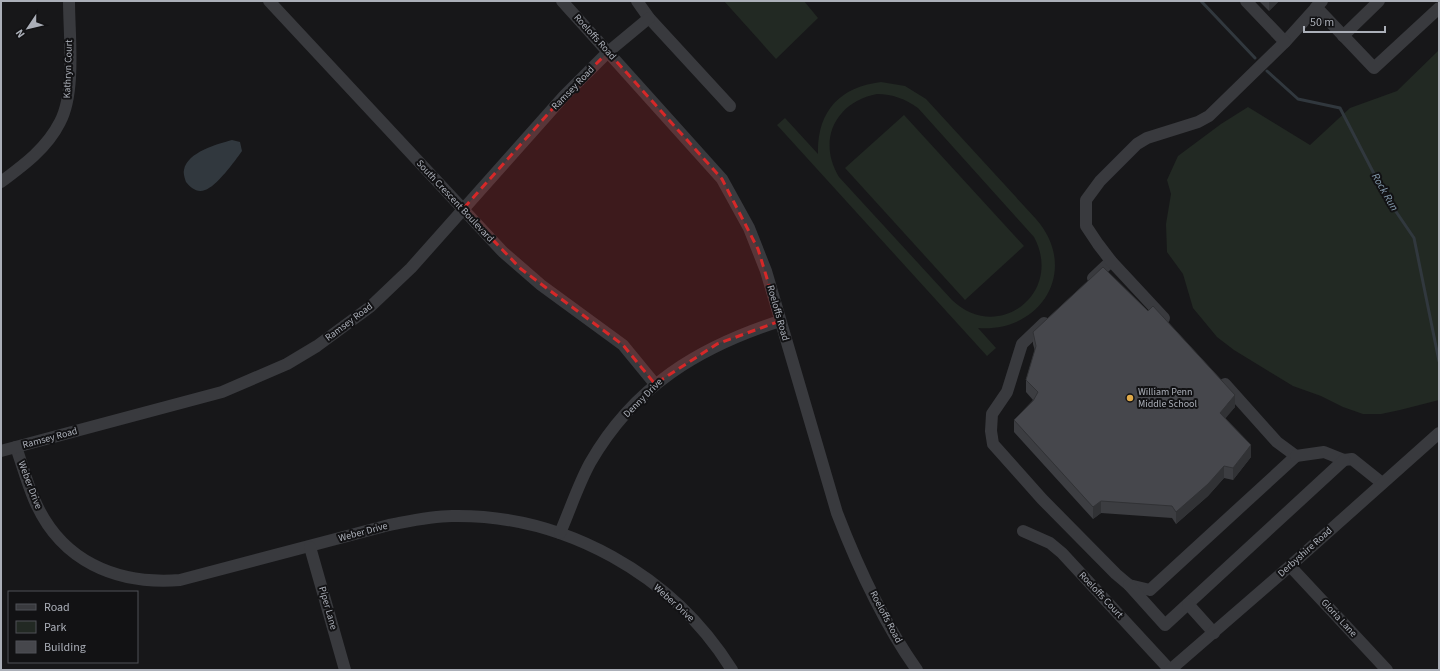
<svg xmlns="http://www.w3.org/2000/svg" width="1440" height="671" font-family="'Source Sans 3',sans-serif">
<rect width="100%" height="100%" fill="#171719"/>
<g fill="#222923" fill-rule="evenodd">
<polygon points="724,1 804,1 818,18 776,59"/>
<polygon points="1439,50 1439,400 1400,410 1381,414 1363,414 1343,407 1321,396 1293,386 1234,350 1217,337 1193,308 1183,274 1167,252 1166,224 1171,194 1167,180 1178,156 1221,124 1248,107 1310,145 1350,108 1397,91"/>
<path d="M881 82 905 86 926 99 1036 219C1080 269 1042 333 978 328L996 348 987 356 777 125 785 118 818 154C817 112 839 87 881 82ZM877 94C893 94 905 99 918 108L1034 237C1064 293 998 344 952 300L839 177C817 141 835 102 877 94Z"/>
<polygon points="904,115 1024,246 965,300 845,168"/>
</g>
<path fill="#31383e" d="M232 140 240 142 242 151C235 161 216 187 205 190 197 193 191 188 186 182 185 179 183 173 184 170 187 152 218 144 232 140Z"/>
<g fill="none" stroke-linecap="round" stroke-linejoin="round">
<g stroke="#31383e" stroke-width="3">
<polyline points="1201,1 1255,58"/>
<polyline points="1267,71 1298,99 1340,108 1386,197 1414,238 1439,361"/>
</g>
<g stroke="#393a3e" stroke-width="12">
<polyline points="269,1 503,252 541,285 623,345 655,384"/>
<path d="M562 1 722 179 749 228 766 271 837 513C857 565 885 625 917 670"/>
<polyline points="637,1 649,18 730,106"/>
<polyline points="1316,7 1374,68 1439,8"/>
<polyline points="1343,36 1379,1"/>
<polyline points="1285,42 1322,1"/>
<path d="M1 182C24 165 47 148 60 122 76 92 69 35 69 1"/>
<polyline points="1093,278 1111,261"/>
<polyline points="1164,318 1111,261 1098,244 1086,226 1086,200 1100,181 1137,144 1147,138 1198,122 1209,116 1285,42 1246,1"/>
<polyline points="1044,323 1022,344 1007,392 992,414 991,431 993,444 1042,499 1116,574 1129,585 1150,590 1296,456 1277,442 1225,384"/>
<path d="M16 447C22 464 27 483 34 499 60 561 116 585 180 580L389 525C410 521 431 516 452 516 565 514 673 575 732 670"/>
<polyline points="1,451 222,392 287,364 317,346 370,307 411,268 564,96 608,52 649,18"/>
<polyline points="1296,456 1324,452 1344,460 1352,459 1382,483"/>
<polyline points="1023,531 1050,543 1062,553 1170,670"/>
<path d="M560 533C570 510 578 485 590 463 634 386 699 347 780 321"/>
<polyline points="310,547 345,670"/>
<polyline points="1290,566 1387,670"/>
<polyline points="1129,585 1165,625 1344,460"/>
<polyline points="1188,604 1214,633"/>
<polyline points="1170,670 1290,566 1439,433"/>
</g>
</g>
<g fill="#3c3d41">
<polygon points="1259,1 1279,1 1269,11"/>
<polygon points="1033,332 1235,407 1225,418 1251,457 1233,480 1224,478 1208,496 1176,524 1172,518 1101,513 1093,519 1014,432 1014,420 1033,400 1026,392 1026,380 1035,351 1033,344"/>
</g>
<g fill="#313235">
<polygon points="1269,1 1279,1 1269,11"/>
<polygon points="1235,395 1235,407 1220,425 1220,413"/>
<polygon points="1251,445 1251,457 1233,480 1233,468"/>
<polygon points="1224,466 1224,478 1208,496 1176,524 1176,512"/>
<polygon points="1101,501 1101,513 1093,519 1093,507"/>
</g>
<polygon fill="#46474c" stroke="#313235" points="1103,267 1148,311 1153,306 1235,395 1220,413 1251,445 1233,468 1224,466 1208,484 1176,512 1172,506 1101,501 1093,507 1014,420 1033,401 1038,392 1026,380 1036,346 1033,332"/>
<path fill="#d62828" fill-opacity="0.2" stroke="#d62828" stroke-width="3" stroke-dasharray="8 5" stroke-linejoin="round" d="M608 52 722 179 758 249 780 321 717 344 655 384 623 345 521 269 463 209 564 96Z"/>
<circle fill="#e0aa49" stroke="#121214" stroke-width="1.5" cx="1130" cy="398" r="4"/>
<g text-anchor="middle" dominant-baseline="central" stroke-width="4" stroke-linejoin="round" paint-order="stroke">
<g font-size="10" fill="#abafb8" stroke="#121214">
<text transform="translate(595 37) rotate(48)">Roeloffs Road</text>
<text transform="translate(68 69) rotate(-88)">Kathryn Court</text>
<text transform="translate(573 88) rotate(-46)">Ramsey Road</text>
<text transform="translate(455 201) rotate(47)">South Crescent Boulevard</text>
<text transform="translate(778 313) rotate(74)">Roeloffs Road</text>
<text transform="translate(349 322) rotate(-37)">Ramsey Road</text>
<text transform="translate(643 398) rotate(-45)">Denny Drive</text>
<text transform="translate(50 438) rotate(-15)">Ramsey Road</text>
<text transform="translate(30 485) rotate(69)">Weber Drive</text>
<text transform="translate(363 532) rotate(-15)">Weber Drive</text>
<text transform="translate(1305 552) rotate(-42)">Derbyshire Road</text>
<text transform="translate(1101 595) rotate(47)">Roeloffs Court</text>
<text transform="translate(674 603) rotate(42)">Weber Drive</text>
<text transform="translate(328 608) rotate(74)">Piper Lane</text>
<text transform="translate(886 617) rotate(62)">Roeloffs Road</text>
<text transform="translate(1339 618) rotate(47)">Gloria Lane</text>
</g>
<g font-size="10" fill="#abafb8" stroke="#121214" text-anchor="start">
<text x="1138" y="392">William Penn<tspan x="1138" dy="12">Middle School</tspan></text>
</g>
<g font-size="11" font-style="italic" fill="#869caf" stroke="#121214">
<text transform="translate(1385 192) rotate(60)">Rock Run</text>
</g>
</g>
<rect width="1440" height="671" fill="none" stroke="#abafb8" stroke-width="4"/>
<rect x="8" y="591" width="130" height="72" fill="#121214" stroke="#4f5156"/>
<rect x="16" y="604" width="20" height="6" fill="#393a3e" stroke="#4f5156"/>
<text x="44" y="611" font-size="12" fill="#abafb8">Road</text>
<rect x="16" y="621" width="20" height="12" fill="#222923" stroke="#4f5156"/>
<text x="44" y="631" font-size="12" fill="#abafb8">Park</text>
<rect x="16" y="641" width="20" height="12" fill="#46474c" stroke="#4f5156"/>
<text x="44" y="651" font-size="12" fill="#abafb8">Building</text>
<g transform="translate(28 28) rotate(235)" stroke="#121214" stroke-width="3" paint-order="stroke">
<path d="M0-3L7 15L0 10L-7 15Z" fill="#abafb8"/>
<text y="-6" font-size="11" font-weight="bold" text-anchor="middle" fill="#abafb8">N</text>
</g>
<path d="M1304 26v6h81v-6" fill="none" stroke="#abafb8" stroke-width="2"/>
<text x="1310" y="26" font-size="12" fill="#abafb8" stroke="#121214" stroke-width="3" paint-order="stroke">50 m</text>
</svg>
